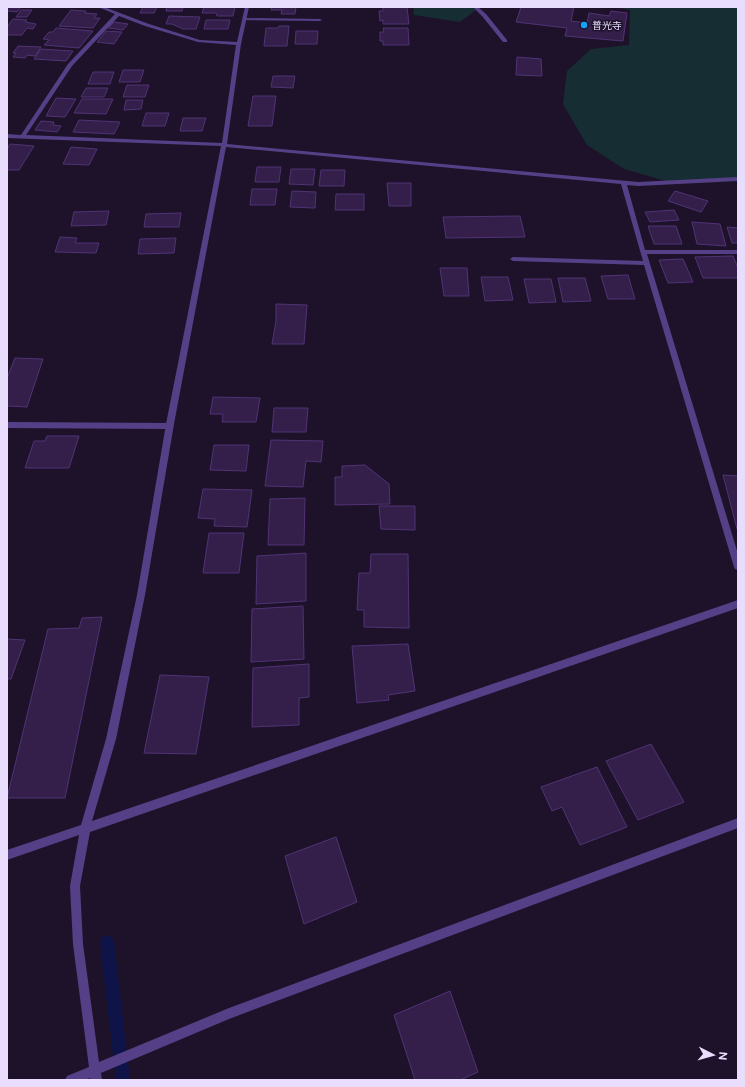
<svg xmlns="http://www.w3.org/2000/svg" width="745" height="1087" font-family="'Public Sans','Noto Sans JP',sans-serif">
<rect width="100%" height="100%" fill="#1d122a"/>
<g fill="#162d34">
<polygon points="413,7 480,7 460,22 414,15"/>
<polygon points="615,7 738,7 738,179 673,183 624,169 587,145 563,104 567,71 591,49 629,45 630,10"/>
</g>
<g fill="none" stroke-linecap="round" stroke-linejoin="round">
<polygon fill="#0e1448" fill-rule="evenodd" points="107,935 112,937 114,942 130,1080 116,1080 100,942 102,937"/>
</g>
<g fill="#331f4a" stroke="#513375">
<polygon points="7,7 21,7 17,12 7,11"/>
<polygon points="143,7 157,7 154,13 140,13"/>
<polygon points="167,7 183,7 182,11 166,11"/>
<polygon points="204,7 235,7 233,16 217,16 216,13 202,13"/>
<polygon points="272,7 296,7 295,14 281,14 282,10 271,10"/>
<polygon points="383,7 407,7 409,24 383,24 383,20 380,21 379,11 383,11"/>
<polygon points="521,7 574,7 571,21 587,23 589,13 609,16 611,11 627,13 623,41 565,36 567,28 516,22"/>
<polygon points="21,10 32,10 27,17 16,17"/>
<polygon points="71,10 86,11 85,13 97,14 94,18 100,18 93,28 59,26"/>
<polygon points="169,16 200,17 196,29 183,29 172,24 166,24"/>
<polygon points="13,19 27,20 25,22 36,24 33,29 27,28 22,35 7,35 7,27"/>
<polygon points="206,20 230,20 228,29 204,29"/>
<polygon points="114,22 128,24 123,30 108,28"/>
<polygon points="279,26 289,26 287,46 264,46 266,28 278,28"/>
<polygon points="56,28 93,31 79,48 44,45 49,40 43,39 49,32 53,32"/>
<polygon points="383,28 408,28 409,45 383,45 383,41 380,41 380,32 384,32"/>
<polygon points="106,31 122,32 114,44 97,42"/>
<polygon points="296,31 318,31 317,44 295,44"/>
<polygon points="18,46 41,47 35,56 27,55 25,58 13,57 16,53 13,53"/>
<polygon points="41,49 73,51 66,61 34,59"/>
<polygon points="517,57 541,59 542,76 516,75"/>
<polygon points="123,70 144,70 140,82 119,82"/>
<polygon points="93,72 114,72 110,84 88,84"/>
<polygon points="273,76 295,76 293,88 271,87"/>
<polygon points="127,85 149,85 145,97 123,97"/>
<polygon points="86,88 108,88 104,97 81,97"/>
<polygon points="253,96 276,96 272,126 248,126"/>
<polygon points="56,98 76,99 65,117 46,116"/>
<polygon points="82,99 113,99 106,114 74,113"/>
<polygon points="126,100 143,100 141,109 124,110"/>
<polygon points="146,113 169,113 165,126 142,126"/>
<polygon points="183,118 206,118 202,131 180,131"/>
<polygon points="79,120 120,122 114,134 73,132"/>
<polygon points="41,121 54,122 53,125 61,126 57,132 35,130"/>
<polygon points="10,144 34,146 19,170 7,170 7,149"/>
<polygon points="71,147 97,149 89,165 63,164"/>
<polygon points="257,167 281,167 279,182 255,182"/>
<polygon points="291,169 315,169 313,185 289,184"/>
<polygon points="321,170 345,170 344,186 319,186"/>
<polygon points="387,183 411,183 411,206 389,206"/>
<polygon points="252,189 277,189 275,205 250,205"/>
<polygon points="292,191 316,192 315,208 290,207"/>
<polygon points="675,191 708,201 701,212 668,201"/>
<polygon points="336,194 364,194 364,210 335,210"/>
<polygon points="674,210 679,220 650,222 645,212"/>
<polygon points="109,211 106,225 71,226 74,212"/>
<polygon points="181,213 179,227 144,227 146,214"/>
<polygon points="520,216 525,237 446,238 443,217"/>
<polygon points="692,222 720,224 726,246 697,244"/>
<polygon points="648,226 676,226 682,244 654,244"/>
<polygon points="727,227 738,228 738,243 732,243"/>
<polygon points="60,237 77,238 75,243 99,243 96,253 55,252"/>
<polygon points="176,238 174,253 138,254 140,239"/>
<polygon points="733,256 738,268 738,278 703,278 695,257"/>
<polygon points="683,259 693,282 668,283 659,260"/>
<polygon points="440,268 467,268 469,296 444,296"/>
<polygon points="628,275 635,299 608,299 601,276"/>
<polygon points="481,277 508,277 513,300 485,301"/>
<polygon points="558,278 585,278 591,301 563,302"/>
<polygon points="524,279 551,279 556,302 529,303"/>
<polygon points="276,304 307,305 304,344 272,344 276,321"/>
<polygon points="15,358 43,359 27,407 7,406 7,378"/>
<polygon points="213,397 260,398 256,422 222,422 223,414 210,414"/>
<polygon points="274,408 308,408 306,432 272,432"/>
<polygon points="47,436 79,436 69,468 25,468 34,441 45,441"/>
<polygon points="271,440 323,441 321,462 306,461 303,487 265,486"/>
<polygon points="214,445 249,445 246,471 210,470"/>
<polygon points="365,465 389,484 390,504 335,505 335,477 342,477 342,466"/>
<polygon points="723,475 738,476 738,529 737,529"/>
<polygon points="203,489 252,490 247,527 214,526 215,519 198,518"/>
<polygon points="305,498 304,545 268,545 270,499"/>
<polygon points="379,506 415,506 415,530 381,529"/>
<polygon points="209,533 244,533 239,573 203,573"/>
<polygon points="306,553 306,601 256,604 257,556"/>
<polygon points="371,554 408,554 409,628 364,627 364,610 357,610 359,573 370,573"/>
<polygon points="303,606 304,659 251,662 252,609"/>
<polygon points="102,617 65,798 7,798 48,629 79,628 82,618"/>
<polygon points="7,639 25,640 11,679 7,679"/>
<polygon points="408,644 415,691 388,695 389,700 357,703 352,646"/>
<polygon points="309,664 309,697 299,698 299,725 252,727 253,668"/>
<polygon points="160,675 209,677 196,754 144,753"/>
<polygon points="651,744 684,802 638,820 606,761"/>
<polygon points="597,767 627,827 580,845 562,807 552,811 541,787"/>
<polygon points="336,837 357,902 304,924 285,856"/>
<polygon points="450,991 478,1072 460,1080 415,1080 394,1015"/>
</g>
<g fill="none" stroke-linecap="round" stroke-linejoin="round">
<g fill="#554087" fill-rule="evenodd">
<polygon points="473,7 478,7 486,14 507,40 507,42 503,42 482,16"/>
<polygon points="245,18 320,19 322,20 320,21 243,20 243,18"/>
<polygon points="7,422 170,423 174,426 170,429 7,428"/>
</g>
<path fill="#554087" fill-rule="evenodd" d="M98 7H104L149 24 200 40 237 42 245 7H249L241 44 227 144 638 182 738 177V181L638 186 627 185 645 250H738V254H647L738 554V570L735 569 734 567 644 265 513 261 510 259 513 257 643 261 621 184 226 147 174 424 145 595 116 739 92 821 738 600V608L90 832 80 886 83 944 99 1062 229 1008 738 818V828L229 1019 101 1073 102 1080H90V1078L85 1080H65L67 1076 89 1067 73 944 70 886 79 835 7 860V850L81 825 106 739 137 595 166 424 221 146 7 138V134L21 135 68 64 115 14ZM119 16 145 26 198 42 236 45 222 143 26 135 72 66Z"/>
</g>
<circle fill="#13a3f4" stroke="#1d122a" stroke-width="1.5" cx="584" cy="25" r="4"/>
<g text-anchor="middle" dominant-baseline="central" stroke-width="3" stroke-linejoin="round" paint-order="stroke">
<g font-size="10" fill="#e9ddfd" stroke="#1d122a" text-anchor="start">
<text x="592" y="25">普光寺</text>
</g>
</g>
<rect width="745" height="1087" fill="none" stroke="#e9ddfd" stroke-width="16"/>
<g transform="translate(713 1055) rotate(96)" stroke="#1d122a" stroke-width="3" paint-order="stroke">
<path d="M0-3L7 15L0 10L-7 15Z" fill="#e9ddfd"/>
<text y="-6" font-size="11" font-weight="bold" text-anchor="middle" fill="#e9ddfd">N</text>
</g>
</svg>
